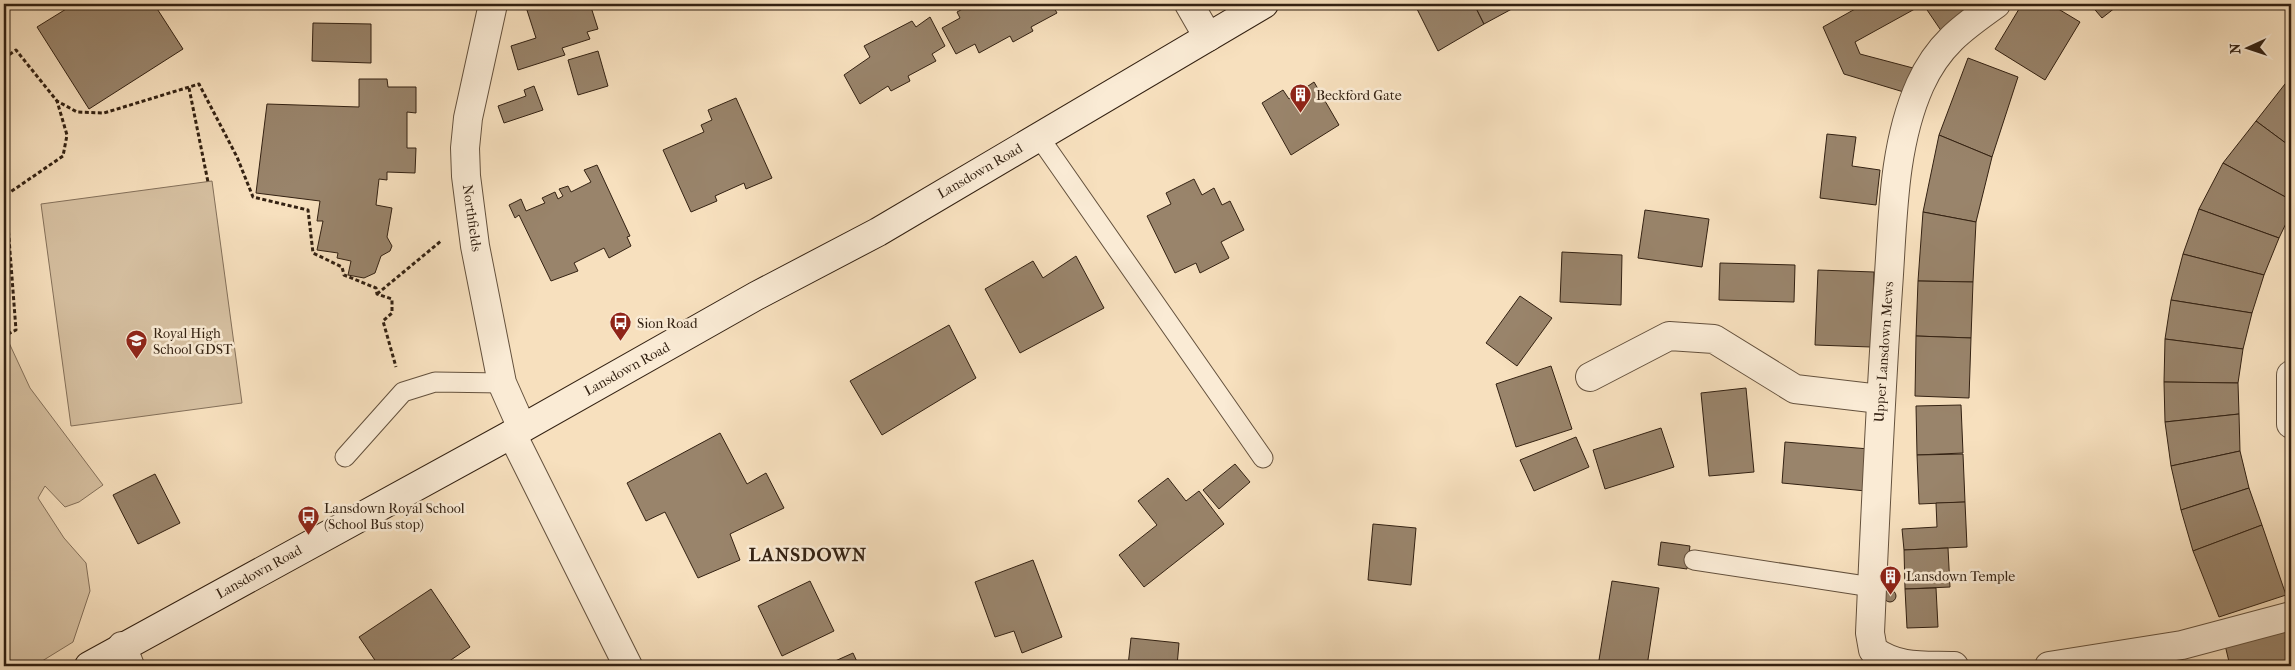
<svg xmlns="http://www.w3.org/2000/svg" width="2295" height="670" font-family="'IM FELL French Canon',serif">
<rect width="100%" height="100%" fill="#f7e0be"/>
<filter id="stains"><feTurbulence type="fractalNoise" baseFrequency=".004" numOctaves="4"/><feColorMatrix values="0 0 0 0 .2 0 0 0 0 .09 0 0 0 0 .02 0 0 0 .5 -.17"/></filter>
<radialGradient id="worn" r=".72"><stop offset=".6" stop-color="#630" stop-opacity="0"/><stop offset="1" stop-color="#630" stop-opacity=".3"/></radialGradient>
<g fill="#d6c0a1" stroke="#84705a">
<polygon points="212,181 242,403 71,426 41,204"/>
<polygon points="4,332 30,388 103,485 79,502 65,507 45,486 38,498 64,538 86,563 90,591 73,642 34,666 4,666 4,533 6,533 4,514"/>
</g>
<g fill="#99846b" stroke="#332112">
<polygon points="70,4 154,4 183,49 89,109 37,27 71,6"/>
<polygon points="525,4 590,4 598,29 587,32 590,39 562,48 565,55 518,70 511,46 536,38"/>
<polygon points="972,4 1052,4 1057,13 1031,27 1033,31 1013,42 1010,36 979,53 975,44 956,54 942,28 960,18 957,12"/>
<polygon points="1421,4 1474,4 1484,24 1438,51 1416,7"/>
<polygon points="1474,4 1521,4 1484,24"/>
<polygon points="1864,4 1922,5 1855,42 1860,54 1913,68 1907,93 1844,74 1823,27"/>
<polygon points="1923,4 1976,4 1942,32"/>
<polygon points="2022,4 2050,4 2080,22 2045,80 1995,49"/>
<polygon points="2090,4 2120,4 2102,18"/>
<polygon points="930,17 945,46 932,54 936,61 908,76 910,81 891,91 888,86 860,104 844,75 870,57 864,46 912,21 916,27"/>
<polygon points="313,23 371,24 371,63 312,61"/>
<polygon points="598,51 608,86 578,95 568,60"/>
<polygon points="1968,58 2018,77 1992,157 1939,135"/>
<polygon points="2291,77 2291,90 2285,84"/>
<polygon points="359,79 387,79 388,87 416,87 416,113 407,112 407,148 416,148 415,173 387,172 387,180 379,179 376,205 392,208 387,237 392,246 390,251 381,256 375,273 364,278 348,275 351,261 337,258 338,253 317,250 323,221 317,221 320,201 256,193 267,104 359,107"/>
<polygon points="1314,82 1339,125 1291,155 1262,103 1283,90 1289,99"/>
<polygon points="2285,84 2291,90 2291,147 2256,121"/>
<polygon points="534,86 543,110 504,123 498,106 526,96 524,90"/>
<polygon points="736,98 772,178 746,189 744,183 715,196 717,201 691,212 663,150 704,132 701,125 712,120 708,110"/>
<polygon points="2256,121 2291,147 2291,200 2223,163"/>
<polygon points="1827,134 1856,137 1852,166 1880,170 1876,205 1820,198"/>
<polygon points="1939,135 1992,157 1976,222 1923,212"/>
<polygon points="2223,163 2291,200 2291,213 2279,238 2199,209"/>
<polygon points="597,165 630,236 627,237 631,246 609,258 604,248 574,263 578,271 551,281 519,215 515,218 509,205 521,199 526,211 545,203 542,198 555,192 558,199 563,196 559,189 568,186 571,192 591,182 584,170"/>
<polygon points="1194,179 1202,195 1214,188 1222,205 1230,201 1244,230 1221,242 1229,258 1200,273 1196,263 1175,273 1147,216 1171,204 1166,193"/>
<polygon points="2199,209 2279,238 2264,275 2183,254"/>
<polygon points="1645,210 1709,219 1702,267 1638,258"/>
<polygon points="1923,212 1976,222 1973,282 1918,281"/>
<polygon points="1562,252 1622,255 1621,305 1560,302"/>
<polygon points="2183,254 2264,275 2252,313 2171,300"/>
<polygon points="1076,256 1104,308 1020,353 985,289 1033,261 1043,278"/>
<polygon points="1720,263 1795,265 1794,302 1719,300"/>
<polygon points="1818,270 1874,272 1871,347 1815,345"/>
<polygon points="1918,281 1973,282 1971,338 1916,336"/>
<polygon points="1520,296 1552,318 1517,366 1486,343"/>
<polygon points="2171,300 2252,313 2243,349 2165,339"/>
<polygon points="949,325 976,378 882,435 850,381"/>
<polygon points="1916,336 1971,338 1969,398 1915,396"/>
<polygon points="2165,339 2243,349 2238,383 2164,382"/>
<polygon points="1551,366 1572,429 1516,447 1496,384"/>
<polygon points="2164,382 2238,383 2239,414 2165,422"/>
<polygon points="1746,388 1754,472 1709,476 1701,393"/>
<polygon points="1961,405 1963,453 1917,455 1916,406"/>
<polygon points="2239,414 2240,451 2171,466 2165,422"/>
<polygon points="1661,428 1674,467 1605,489 1593,450"/>
<polygon points="720,433 747,484 766,473 784,508 730,534 740,560 698,578 665,512 646,521 627,483"/>
<polygon points="1576,437 1589,467 1534,491 1520,460"/>
<polygon points="1785,442 1869,449 1866,491 1782,483"/>
<polygon points="2240,451 2249,488 2181,510 2171,466"/>
<polygon points="1963,454 1965,502 1919,504 1917,455"/>
<polygon points="1235,464 1250,482 1219,509 1203,490"/>
<polygon points="155,474 180,523 138,544 113,495"/>
<polygon points="1168,478 1186,501 1199,491 1224,524 1144,587 1119,555 1157,525 1138,501"/>
<polygon points="2249,488 2262,525 2193,551 2181,510"/>
<polygon points="1965,502 1967,547 1904,550 1902,529 1937,527 1936,503"/>
<polygon points="1373,524 1416,528 1411,585 1368,580"/>
<polygon points="2262,525 2286,595 2219,617 2193,551"/>
<polygon points="1661,542 1690,546 1687,569 1658,565"/>
<polygon points="1948,548 1950,587 1905,589 1904,550"/>
<polygon points="1033,560 1062,637 1022,653 1014,631 995,637 975,582"/>
<polygon points="810,581 834,631 782,656 758,606"/>
<polygon points="1612,581 1659,588 1647,666 1598,666"/>
<polygon points="1936,588 1938,627 1907,628 1905,589"/>
<polygon points="431,589 470,647 442,666 379,666 359,637"/>
<circle cx="1890" cy="596" r="6"/>
<polygon points="2291,628 2291,666 2230,666 2225,645"/>
<polygon points="1131,638 1179,643 1177,666 1128,666"/>
<polygon points="853,653 859,666 824,666"/>
<polygon points="1365,663 1389,666 1364,666"/>
</g>
<g fill="none" stroke-linecap="round" stroke-linejoin="round">
<defs>
<g id="lane">
<polyline points="1039,137 1263,458"/>
<polyline points="345,457 403,392 435,382 502,383"/>
<polyline points="1694,560 1872,587"/>
</g>
<g id="street">
<polyline points="493,4 468,118 465,148 466,176 475,246 502,383 522,428"/>
<polyline points="1189,4 1208,37"/>
<polyline points="2291,375 2291,424"/>
<polyline points="1590,377 1669,336 1714,339 1795,389 1880,399"/>
<polyline points="512,434 628,666"/>
<polyline points="122,646 130,666"/>
<path d="M1954 666C1924 665 1899 669 1873 650L1870 633C1875 519 1880 404 1888 289 1893 222 1892 148 1920 85 1938 45 1962 28 1996 4"/>
<polyline points="2049,666 2182,645 2291,616"/>
</g>
<polyline id="secondary" points="89,666 512,434 756,296 878,232 1264,4"/>
</defs>
<use href="#lane" stroke="#64513d" stroke-width="21"/>
<use href="#street" stroke="#64513d" stroke-width="30"/>
<use href="#secondary" stroke="#332112" stroke-width="30"/>
<g stroke="#332112" stroke-width="3" stroke-dasharray="4 2.5" stroke-linecap="butt">
<polyline points="4,58 16,50 57,101 77,112 104,113 199,84 237,157 253,197 308,210 313,253 342,267 344,275 376,288 377,294 392,299 392,313 383,321 396,367"/>
<polyline points="189,88 208,182"/>
<polyline points="4,173 16,330 4,336"/>
<polyline points="6,195 63,156 67,135 57,101"/>
<polyline points="377,294 441,241"/>
</g>
<use href="#lane" stroke="#faebd5" stroke-width="19"/>
<use href="#street" stroke="#faebd5" stroke-width="28"/>
<use href="#secondary" stroke="#faebd5" stroke-width="28"/>
</g>
<defs>
<symbol id="building-pin" viewBox="-11 -11 22 30"><path d="M0 17L-7.5 6A9.5 9.5 0 1 1 7.5 6Z" fill="#8f2418" stroke="#faebd5"/><path d="M-4-6H4V6H1V3H-1V6H-4ZM-2.5-4.3h1.7v1.8h-1.7ZM.8-4.3h1.7v1.8H.8ZM-2.5-1h1.7V.8h-1.7ZM.8-1h1.7V.8H.8Z" fill="#fff"/></symbol>
<symbol id="bus-pin" viewBox="-11 -11 22 30"><path d="M0 17L-7.5 6A9.5 9.5 0 1 1 7.5 6Z" fill="#8f2418" stroke="#faebd5"/><path d="M-5-6H5V4H4V6H2V4H-2V6H-4V4H-5ZM-3.5-4V0h7V-4ZM-3.5 1.2v1.5H-2V1.2ZM2 1.2v1.5H3.5V1.2Z" fill="#fff"/></symbol>
<symbol id="school-pin" viewBox="-11 -11 22 30"><path d="M0 17L-7.5 6A9.5 9.5 0 1 1 7.5 6Z" fill="#8f2418" stroke="#faebd5"/><path d="M0-5L7-2L0 1L-7-2ZM-4 1L0 2.5L4 1V4Q0 6-4 4Z" fill="#fff"/></symbol>
</defs>
<g fill-rule="evenodd">
<use href="#building-pin" x="1288" y="82" width="25" height="34"/>
<use href="#bus-pin" x="608" y="310" width="25" height="34"/>
<use href="#school-pin" x="124" y="328" width="25" height="34"/>
<use href="#bus-pin" x="296" y="504" width="25" height="34"/>
<use href="#building-pin" x="1878" y="564" width="25" height="34"/>
</g>
<g text-anchor="middle" dominant-baseline="central" stroke-width="5" stroke-linejoin="round" paint-order="stroke">
<g font-size="14" fill="#332112" stroke="#faebd5" text-anchor="start">
<text x="1316" y="95">Beckford Gate</text>
<text x="637" y="323">Sion Road</text>
<text x="153" y="333">Royal High<tspan x="153" dy="16">School GDST</tspan></text>
<text x="324" y="508">Lansdown Royal School<tspan x="324" dy="16">(School Bus stop)</tspan></text>
<text x="1906" y="576">Lansdown Temple</text>
</g>
<g font-size="14" fill="#332112" stroke="#faebd5">
<text transform="translate(980 171) rotate(-30)">Lansdown Road</text>
<text transform="translate(472 218) rotate(82)">Northfields</text>
<text transform="translate(1884 352) rotate(-86)">Upper Lansdown Mews</text>
<text transform="translate(627 369) rotate(-29)">Lansdown Road</text>
<text transform="translate(259 572) rotate(-29)">Lansdown Road</text>
</g>
<g font-size="19" font-weight="bold" letter-spacing="1" fill="#332112" stroke="#faebd5">
<text x="808" y="555">LANSDOWN</text>
</g>
</g>
<rect width="2295" height="670" fill="none" stroke="#f7e0be" stroke-width="20"/>
<rect x="5" y="5" width="2285" height="660" fill="none" stroke="#332112" stroke-width="2.5"/>
<rect x="10" y="10" width="2275" height="650" fill="none" stroke="#332112"/>
<g transform="translate(2248 48) rotate(267)" stroke="#faebd5" stroke-width="4" paint-order="stroke">
<path d="M0-4L9 19L0 12L-9 19Z" fill="#332112"/>
<text y="-8" font-size="14" font-weight="bold" text-anchor="middle" fill="#332112">N</text>
</g>
<rect width="100%" height="100%" filter="url(#stains)"/>
<rect width="100%" height="100%" fill="url(#worn)"/>
</svg>
